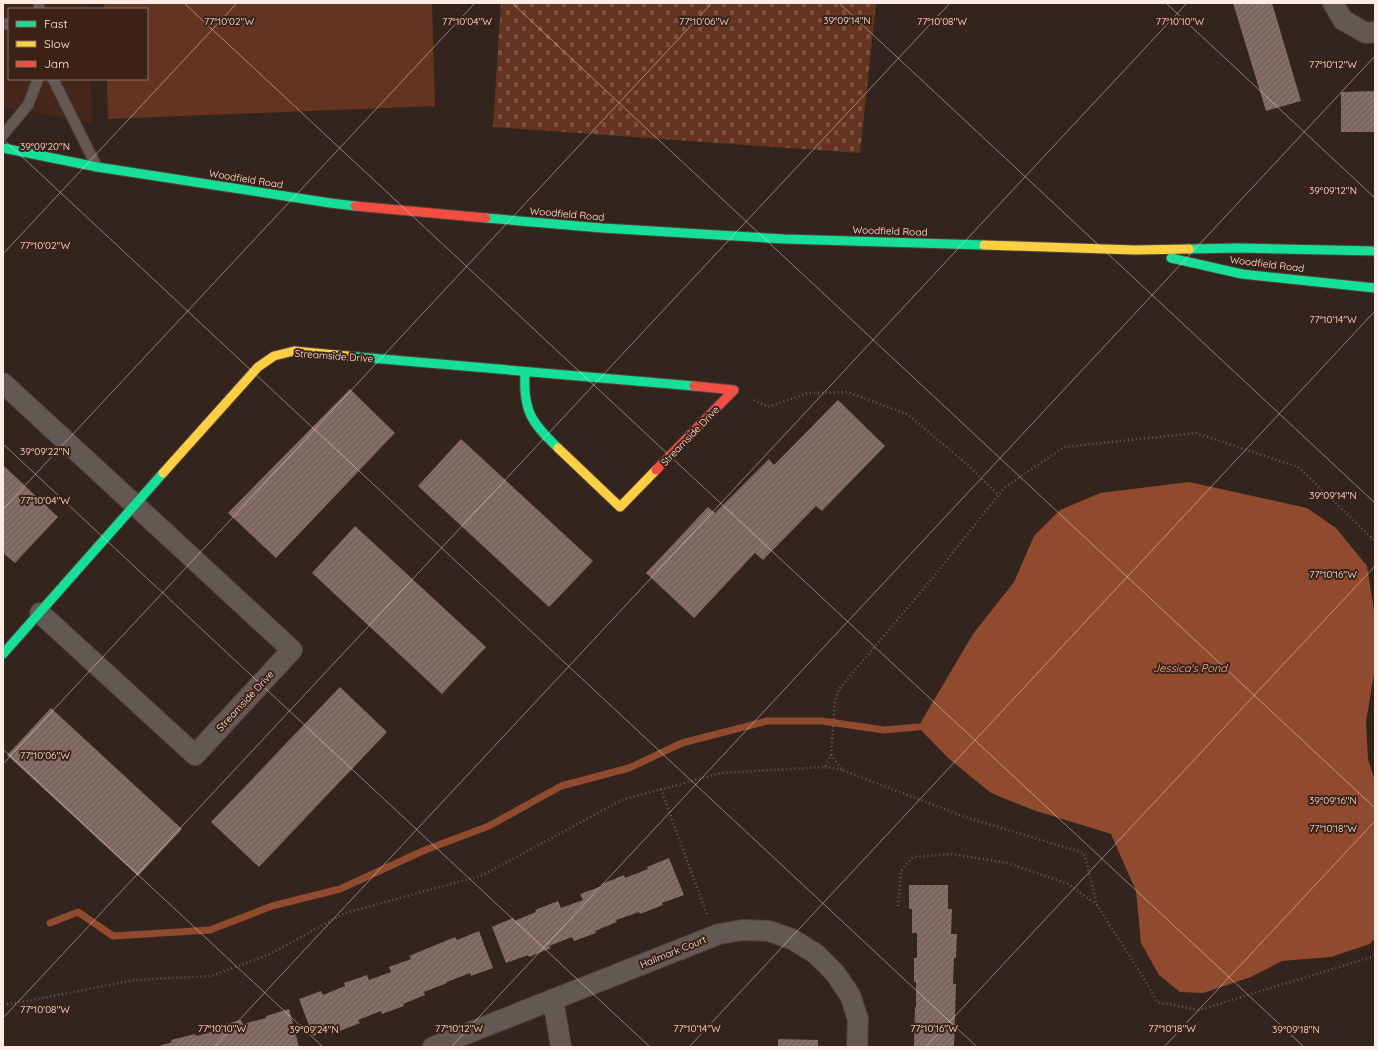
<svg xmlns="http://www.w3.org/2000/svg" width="1378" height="1050" font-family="Quicksand,sans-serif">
<defs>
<pattern id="cemetery-stones" width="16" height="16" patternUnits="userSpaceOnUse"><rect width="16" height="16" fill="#643421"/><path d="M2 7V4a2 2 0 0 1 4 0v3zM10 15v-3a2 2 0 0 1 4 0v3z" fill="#7b5241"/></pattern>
<pattern id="building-hatch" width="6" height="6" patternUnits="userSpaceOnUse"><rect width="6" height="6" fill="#846d64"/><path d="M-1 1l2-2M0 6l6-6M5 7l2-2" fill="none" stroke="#685a54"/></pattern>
</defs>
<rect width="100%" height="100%" fill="#33241e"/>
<polygon fill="#45271a" points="3,3 88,3 88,9 9,9 9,79 91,79 92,123 3,107"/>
<polygon fill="#643421" points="104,3 432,3 435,106 108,119 107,79 147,79 147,9 104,9"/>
<polygon fill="url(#cemetery-stones)" points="501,3 876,3 860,153 493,127"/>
<polygon fill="#904a2d" points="1189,482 1307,508 1336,528 1367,566 1375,617 1375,667 1366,722 1368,759 1375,781 1375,938 1370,944 1331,957 1282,961 1251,977 1203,993 1180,992 1159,975 1141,943 1136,891 1111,834 1033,810 991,793 948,758 918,727 973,634 1014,582 1034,536 1060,510 1100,493"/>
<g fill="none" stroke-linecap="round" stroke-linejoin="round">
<polyline stroke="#904a2d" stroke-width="7" points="50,923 78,912 113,936 210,930 272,906 340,889 425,850 489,826 561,786 629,768 682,743 767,721 822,721 884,730 918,727"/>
</g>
<g fill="url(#building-hatch)">
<polygon points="1233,3 1272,3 1301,101 1266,111"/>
<polygon points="1375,91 1375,132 1341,132 1341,92"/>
<polygon points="350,389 395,433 276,558 228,513"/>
<polygon points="838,400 885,446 822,511 816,506 763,560 755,553 694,618 646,573 708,507 715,513 769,459 774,465"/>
<polygon points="461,439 593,561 549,607 418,486"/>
<polygon points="3,465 58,517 15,563 3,553"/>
<polygon points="355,526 486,647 442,694 312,573"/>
<polygon points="340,687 387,732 259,867 211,822"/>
<polygon points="51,708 182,829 138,876 7,755"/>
<polygon points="669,858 684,895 662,903 663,905 640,914 639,912 616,920 617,922 595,931 596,933 574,941 572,937 549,946 551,948 529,957 528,955 506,963 492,927 513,918 514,921 536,912 535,910 558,901 561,908 583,900 580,894 602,886 602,884 624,875 625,878 648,869 647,867"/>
<polygon points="909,885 948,885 948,909 952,909 951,934 957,934 956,958 954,958 953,984 956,984 954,1047 914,1047 915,1007 916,1007 916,982 914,982 914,958 917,958 917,933 912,933 912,909 909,909"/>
<polygon points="479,931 493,968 471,976 470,973 447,982 447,983 424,992 425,995 403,1004 404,1006 382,1014 381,1011 358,1020 360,1023 337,1032 335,1027 313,1036 299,999 321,991 323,995 345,986 344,983 367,975 369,980 391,972 389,967 411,959 409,956 455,937 457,940"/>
<polygon points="289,1009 299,1047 156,1047 172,1042 171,1040 195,1034 196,1036 219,1030 218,1026 241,1020 243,1024 266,1018 266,1016"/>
<polygon points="778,1039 818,1040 818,1047 778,1047"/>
</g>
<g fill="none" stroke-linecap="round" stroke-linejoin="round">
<defs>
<g id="lane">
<polyline points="39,3 39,9"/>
<polyline points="3,24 9,24"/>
<polyline points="53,79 97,167"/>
<polyline points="3,135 28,105 38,79"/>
</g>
<g id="street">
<polyline points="1333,3 1343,20 1366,33 1375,32"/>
<polyline points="3,383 292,650 195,755 40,613"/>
<polyline points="553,999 561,1047"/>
<polyline points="433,1047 719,934 742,930 769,931 792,939 816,954 835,973 850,995 858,1019 857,1047"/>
</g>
<g id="fast">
<polyline points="3,148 97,167 330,203 355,206"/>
<polyline points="486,218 602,228 784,239 984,245"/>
<polyline points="1189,249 1239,248 1375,251"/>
<polyline points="1171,258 1242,274 1375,288"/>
<polyline points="347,356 694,386"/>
<path d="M525 372C523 411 531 422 558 448"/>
<polyline points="3,654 163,473"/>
</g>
<g id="slow">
<polyline points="984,245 1135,250 1189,249"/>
<polyline points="558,448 620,507 656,470"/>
<polyline points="163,473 258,367 274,356 294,351 347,356"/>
</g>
<g id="jam">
<polyline points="355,206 486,218"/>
<polyline points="656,470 734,390 694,386"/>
</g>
</defs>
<use href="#lane" stroke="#50423e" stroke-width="12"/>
<use href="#street" stroke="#50423e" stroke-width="22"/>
<use href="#fast" stroke="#50423e" stroke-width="11"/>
<use href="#slow" stroke="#50423e" stroke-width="11"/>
<use href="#jam" stroke="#50423e" stroke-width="11"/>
<g stroke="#665b57" stroke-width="2.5" stroke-dasharray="1 3" stroke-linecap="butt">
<polyline points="754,400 768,407 808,393 847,392 907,414 969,466 998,495"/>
<polyline points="831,755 835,701 839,689 931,580 1004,488 1064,447 1196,433 1298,467 1375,541"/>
<polyline points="825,767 842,770"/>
<polyline points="661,789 707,915"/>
<polyline points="898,906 901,871 913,857 951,854 1008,863 1068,884 1097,905"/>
<polyline points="3,1005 37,999 135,980 211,976 268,955 345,913 483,875 622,800 721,773 825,767 831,755 842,770 965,817 1084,853 1097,905 1143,977 1157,1002 1199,1010 1375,956"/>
</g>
<use href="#lane" stroke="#635853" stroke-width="10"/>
<use href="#street" stroke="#635853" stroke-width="20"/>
<use href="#fast" stroke="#16e098" stroke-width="9"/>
<use href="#slow" stroke="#ffcf43" stroke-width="9"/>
<use href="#jam" stroke="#f24e42" stroke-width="9"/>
</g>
<path fill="none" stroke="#ffece5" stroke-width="1" stroke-opacity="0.45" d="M184 3 1304 1047M512 3 1375 808M839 3 1375 503M1166 3 1375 198M3 139 977 1047M3 254 237 3M3 444 650 1047M3 509 475 3M3 749 323 1047M3 764 712 3M3 1018 950 3M214 1047 1187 3M451 1047 1375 56M689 1047 1375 311M926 1047 1375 566M1164 1047 1375 821"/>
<g text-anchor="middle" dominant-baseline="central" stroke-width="4" stroke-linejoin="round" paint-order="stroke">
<g font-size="10" fill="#ffece5" stroke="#3b2116">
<text transform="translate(246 179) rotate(9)">Woodfield Road</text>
<text transform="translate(567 214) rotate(5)">Woodfield Road</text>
<text transform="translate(890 231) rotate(2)">Woodfield Road</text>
<text transform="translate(1267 264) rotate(7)">Woodfield Road</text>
<text transform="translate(334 356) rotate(4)">Streamside Drive</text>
<text transform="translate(690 436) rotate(-46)">Streamside Drive</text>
<text transform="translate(245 701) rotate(-47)">Streamside Drive</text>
<text transform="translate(673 952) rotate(-22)">Hallmark Court</text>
</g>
<g font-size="11" font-style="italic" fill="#f5b49a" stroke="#3b2116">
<text x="1190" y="668">Jessica's Pond</text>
</g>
</g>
<g font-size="10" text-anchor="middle" fill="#ffece5" stroke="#3b2116" stroke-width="4" stroke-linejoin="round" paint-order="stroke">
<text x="847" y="24">39°09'14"N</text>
<text x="229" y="25">77°10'02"W</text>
<text x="467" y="25">77°10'04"W</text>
<text x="704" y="25">77°10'06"W</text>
<text x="942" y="25">77°10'08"W</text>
<text x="1180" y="25">77°10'10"W</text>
<text x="1333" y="68">77°10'12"W</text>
<text x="45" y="150">39°09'20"N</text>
<text x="1333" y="194">39°09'12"N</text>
<text x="45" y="249">77°10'02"W</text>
<text x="1333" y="323">77°10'14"W</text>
<text x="45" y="455">39°09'22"N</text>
<text x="1333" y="499">39°09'14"N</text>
<text x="45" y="504">77°10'04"W</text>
<text x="1333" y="578">77°10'16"W</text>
<text x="45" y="759">77°10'06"W</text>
<text x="1333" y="804">39°09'16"N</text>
<text x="1333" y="832">77°10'18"W</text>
<text x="45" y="1013">77°10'08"W</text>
<text x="222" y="1032">77°10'10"W</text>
<text x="459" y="1032">77°10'12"W</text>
<text x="697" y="1032">77°10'14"W</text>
<text x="934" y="1032">77°10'16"W</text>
<text x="1172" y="1032">77°10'18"W</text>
<text x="314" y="1033">39°09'24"N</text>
<text x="1296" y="1033">39°09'18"N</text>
</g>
<rect width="1378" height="1050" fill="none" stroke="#ffece5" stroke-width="8"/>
<rect x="8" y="8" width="140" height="72" fill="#3b2116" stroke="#897269"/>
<rect x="16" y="21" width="20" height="6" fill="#16e098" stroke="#897269"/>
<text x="44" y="28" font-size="12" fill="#ffece5">Fast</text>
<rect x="16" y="41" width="20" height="6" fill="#ffcf43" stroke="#897269"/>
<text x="44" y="48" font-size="12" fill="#ffece5">Slow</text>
<rect x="16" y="61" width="20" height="6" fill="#f24e42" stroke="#897269"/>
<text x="44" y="68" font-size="12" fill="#ffece5">Jam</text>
</svg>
